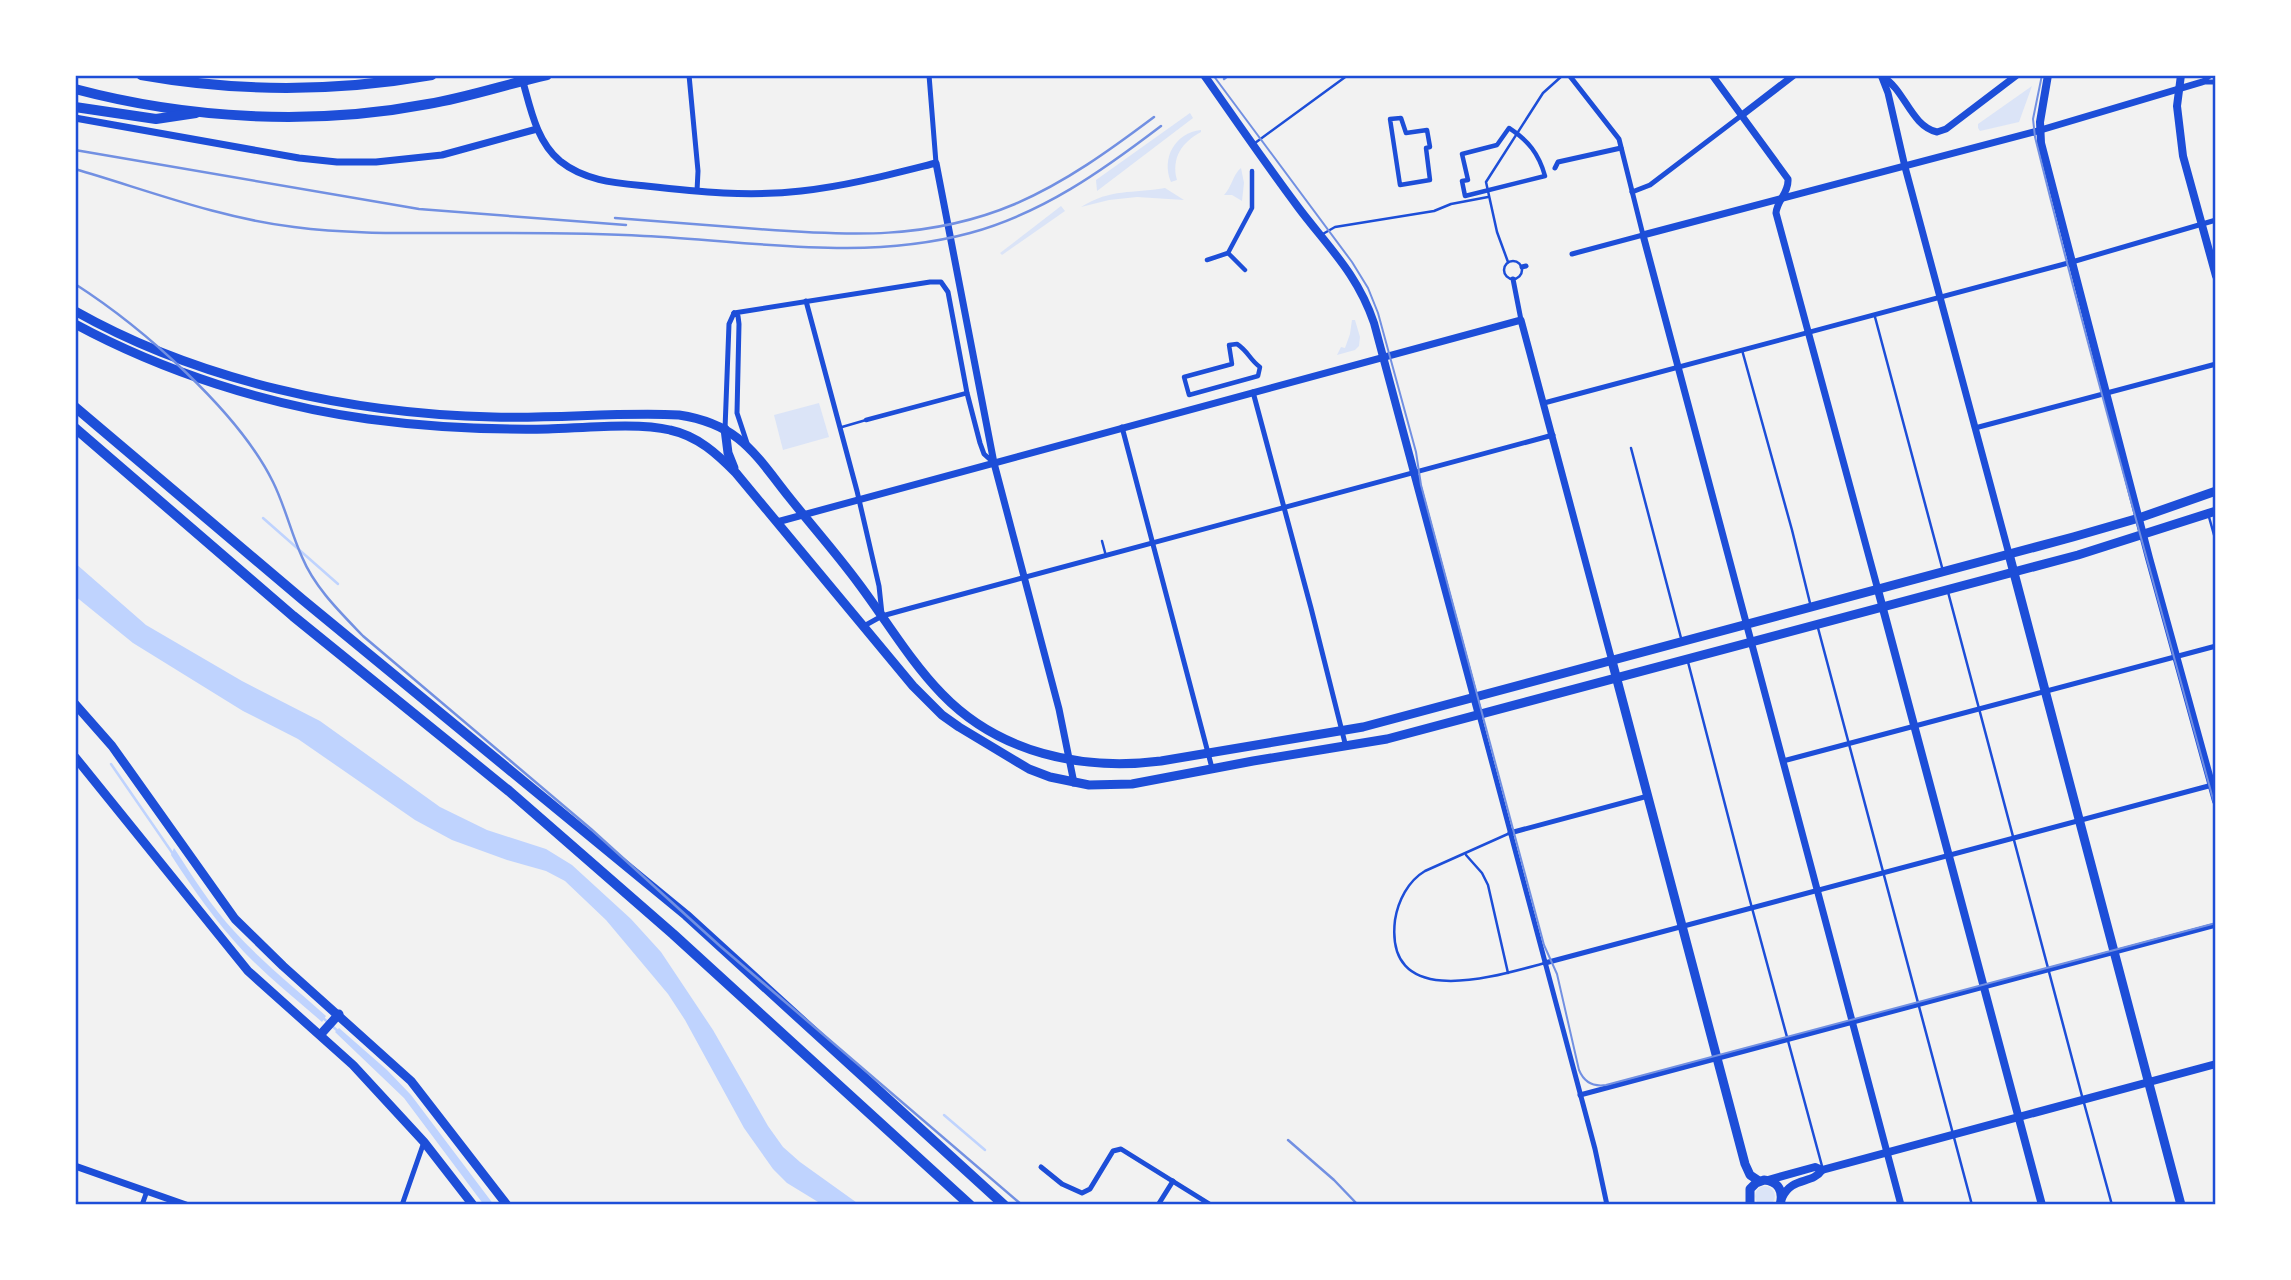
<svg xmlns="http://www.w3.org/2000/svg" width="2291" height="1280" font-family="Inter,sans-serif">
<rect width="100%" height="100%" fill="#f2f2f2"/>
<g fill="#dbe4f7">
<polygon points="2032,86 2019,122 1980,131 1978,128 1978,124"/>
<polygon points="1190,113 1193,118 1097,191 1096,180"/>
<path d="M1201 130V132C1182 142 1171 158 1177 180L1171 182C1161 158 1175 133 1201 130Z"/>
<path d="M1241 168 1244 183 1242 201 1232 195H1224C1232 187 1233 174 1241 168Z"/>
<path d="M1165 188 1184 200 1137 197 1109 200 1081 207C1112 188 1131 194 1165 188Z"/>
<polygon points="1061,206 1065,211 1002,255 1000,253"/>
<polygon points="1352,320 1355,320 1360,337 1359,346 1355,350 1337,355 1341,347 1345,348 1350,334"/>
<polygon points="819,403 829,437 783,450 774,415"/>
<circle cx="1765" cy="1196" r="10"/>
</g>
<g fill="#bfd3fe">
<polygon points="75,563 146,625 242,681 320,721 440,807 487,830 546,849 572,865 631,919 661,952 713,1030 768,1126 783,1147 800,1162 860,1205 823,1205 787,1183 773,1169 744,1128 685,1020 668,994 606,920 565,881 546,871 507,860 452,840 415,820 298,739 243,711 133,643 75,596"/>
<path d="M174 848C193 877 211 906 234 931 262 962 295 988 326 1016L322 1022C296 999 268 977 244 952 216 922 193 889 171 855Z"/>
<polygon points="339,1028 387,1070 411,1095 494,1205 484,1205 404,1098 335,1032"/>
</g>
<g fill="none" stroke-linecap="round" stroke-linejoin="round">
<g stroke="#bfd3fe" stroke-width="2.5">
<polyline points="263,518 338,584"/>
<polyline points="111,764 173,854"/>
<polyline points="323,1018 339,1032"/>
<polyline points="944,1115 985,1150"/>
</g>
<g stroke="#1d4ed8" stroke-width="2.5">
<polyline points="1255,143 1348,75"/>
<polyline points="1321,235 1335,227 1434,211 1451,204 1488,197"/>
<circle cx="1513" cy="270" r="9"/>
<polyline points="1508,262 1497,232 1486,182 1543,93 1563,75"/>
<polyline points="1875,317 1943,571"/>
<polyline points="1742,350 1792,530 1810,603"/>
<polyline points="842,427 866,420"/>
<polyline points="1631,448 1681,638"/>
<polyline points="2209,517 2216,542"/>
<polyline points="1102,541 1106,556"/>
<polyline points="1948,592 2082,1096"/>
<polyline points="1818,628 1972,1205"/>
<polyline points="1688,662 1749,897 1822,1166"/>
<path d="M1510 833 1425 871C1408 881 1398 901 1395 920 1384 1012 1496 976 1545 963"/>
<polyline points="1466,855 1482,873 1488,885 1508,973"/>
<polyline points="2084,1103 2112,1205"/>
</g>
<g stroke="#1d4ed8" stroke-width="4.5">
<polygon points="1401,118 1406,133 1427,130 1430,147 1426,148 1430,180 1400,185 1390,119"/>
<path d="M1509 128C1528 140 1539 154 1545 176L1465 196 1462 181 1468 180 1462 154 1497 145Z"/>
<polyline points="1228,253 1245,270"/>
<polyline points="1207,260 1228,253 1252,208 1252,171"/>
<path d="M1237 344C1248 351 1250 360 1260 367L1258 376 1189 395 1184 377 1232 364 1229 345Z"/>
<polyline points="866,420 967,393"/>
</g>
<g stroke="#1d4ed8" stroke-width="5">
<polyline points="689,75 698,171 697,191"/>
<polyline points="929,75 936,163"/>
<polyline points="1569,75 1619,139 1643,235 1572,254"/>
<polyline points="2202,82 2216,82"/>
<polyline points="2202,82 2211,75"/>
<polyline points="1555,168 1558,162 1621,148"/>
<polyline points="1632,192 1650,185 1742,115"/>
<polyline points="1522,267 1526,266"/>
<polyline points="1513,279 1521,320"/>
<polyline points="806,301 857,491 879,586 882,614"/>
<polyline points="734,313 930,282 941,282 948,292 967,393 980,443 984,454 994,463"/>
<polyline points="734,313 738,316 739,324 737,413 747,443"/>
<polyline points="1253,392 1311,608 1346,747"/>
<polyline points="1544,403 2072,262 2216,220"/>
<polyline points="1122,427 1212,768"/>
<polyline points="1975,428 2216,364"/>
<polyline points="725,429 729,324 734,313"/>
<polyline points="864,626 882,616 911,608 1553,435"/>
<polyline points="1479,715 1595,1149 1607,1205"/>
<polyline points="1783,761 2216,646"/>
<polyline points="1510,833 1648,796"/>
<polyline points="1545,963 2216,784"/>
<polyline points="1580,1095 2216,925"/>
<polyline points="1041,1167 1062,1184 1082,1193 1090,1189 1113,1151 1121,1149 1211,1205"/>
<polyline points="142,1205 147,1191"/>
<polyline points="402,1205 424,1142"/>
<polyline points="1158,1205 1173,1181"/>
</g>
<g stroke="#1d4ed8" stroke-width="7">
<path d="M521 75C530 105 535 140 560 161 585 181 616 183 646 186 698 192 749 197 801 191 847 186 892 174 936 163L994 463 1059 709 1074 783"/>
<path d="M1712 75 1788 179C1789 193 1777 200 1776 213L1878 590"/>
<polyline points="1881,75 1888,93 1905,167 2009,554"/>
<path d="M1883 77C1905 90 1911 126 1937 132L1946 129 2017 75"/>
<polyline points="1742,115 1794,75"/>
<polyline points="75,118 299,158 337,162 376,162 442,155 537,129"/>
<polyline points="777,522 1521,320 1612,661"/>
<polyline points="75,1166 186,1205"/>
<polyline points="1901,1205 1643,235 2034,132 2202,82"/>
</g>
<g stroke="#1d4ed8" stroke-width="8">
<path d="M1204 75C1235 119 1265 163 1298 207 1328 247 1357 273 1374 323L1479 715"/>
<polyline points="2048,75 2040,122 2041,143 2149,558 2216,801"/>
<polyline points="2181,75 2177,106 2183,156 2216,276"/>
<polyline points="1878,590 2042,1205"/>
<polyline points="1768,1180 1815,1167 1822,1170"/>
<path d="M1782 1198C1792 1176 1812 1185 1822 1170L2216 1064"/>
</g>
<g stroke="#1d4ed8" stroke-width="9">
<path d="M75 311C199 381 352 414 493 417 555 419 617 412 679 415 739 424 755 454 789 497 812 526 837 554 859 584 886 620 910 661 942 694 999 753 1081 771 1161 761L1363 727 2073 537 2139 518 2216 491"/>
<path d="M75 324C164 372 267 405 368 419 428 427 488 430 548 429 582 428 639 422 670 430 698 436 717 454 736 473L913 686 942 715 959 727 1029 769 1050 777 1089 785 1132 784 1253 761 1387 739 2078 555 2216 511"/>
<polyline points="725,429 728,453 734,468"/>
<polyline points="2009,554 2181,1205"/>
<polyline points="1612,661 1745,1164 1750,1175 1759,1181"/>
<path d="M1750 1205V1189L1756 1183 1764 1180C1778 1181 1784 1191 1780 1205"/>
</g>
<g stroke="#1d4ed8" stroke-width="9">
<polyline points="75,704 112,746 235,919 283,966 411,1081 507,1205"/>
<polyline points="75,757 248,971 353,1065 424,1142 473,1205"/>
<polyline points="321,1034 339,1014"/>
</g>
<g stroke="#1d4ed8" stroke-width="10">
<path d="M141 75C237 92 336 92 432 75"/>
<path d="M75 89C188 119 313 126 428 104 469 97 507 84 547 75"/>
<polyline points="75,107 156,119 196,113"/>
<polyline points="75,407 303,600 686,915 1004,1205"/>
<polyline points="75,428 293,616 509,791 673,934 970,1205"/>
</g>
<g stroke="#7290e2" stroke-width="2">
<path d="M1213 75 1352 262 1368 288 1378 313 1416 452 1421 485 1544 945 1557 974 1579 1070C1584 1082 1593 1087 1606 1085L2216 923"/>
<path d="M2042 75 2033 119 2035 137C2091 363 2155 586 2216 810"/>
</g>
<g stroke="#7290e2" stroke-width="2.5">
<polyline points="1224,79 1229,75"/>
<polyline points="75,150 419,209 626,225"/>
<path d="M75 169C147 190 219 218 294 227 348 234 403 233 457 233 520 233 582 232 644 236 753 241 863 262 970 233 1043 213 1102 171 1161 126"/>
<path d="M615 218C663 222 711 225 758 229 848 236 930 240 1015 204 1066 182 1110 150 1154 117"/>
<path d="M75 284C142 327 238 411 273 482 285 506 291 533 302 557 315 588 340 612 363 636L591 829 720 946 1022 1205"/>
<polyline points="1288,1140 1334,1180 1358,1205"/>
</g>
</g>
<rect width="2291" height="1280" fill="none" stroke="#ffffff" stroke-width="154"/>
<rect x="77" y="77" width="2137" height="1126" fill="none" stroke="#1d4ed8" stroke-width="2.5"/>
</svg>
